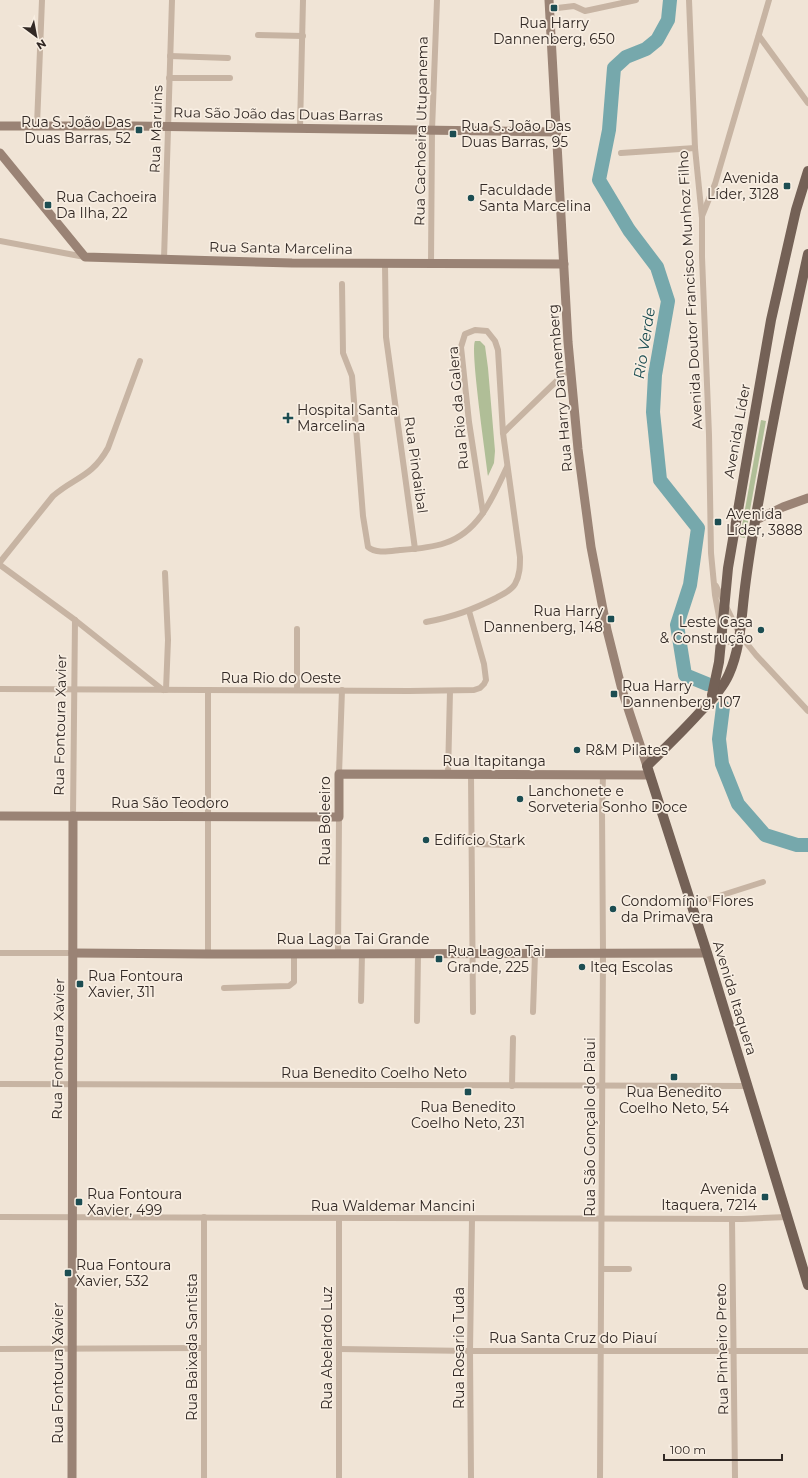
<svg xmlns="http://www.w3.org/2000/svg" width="808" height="1478" font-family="Montserrat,sans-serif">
<rect width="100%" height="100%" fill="#f0e4d6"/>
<g fill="#b0be97">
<path d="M475 341H480L485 346 488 368 495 451 494 463 488 476C486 458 470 350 475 341Z"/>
<polygon points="761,420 766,421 745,538 740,537"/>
</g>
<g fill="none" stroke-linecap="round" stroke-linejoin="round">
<g stroke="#76a8ac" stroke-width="14">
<polyline points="670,0 668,20 657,40 646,49 626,57 614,68 609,130 599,180 629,230 657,267 668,301 655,375 653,412 660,480 698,528 690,585 677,625 685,675 707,684"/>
<polyline points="723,707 719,739 722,764 738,804 765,835 797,845 808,845"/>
</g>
<g stroke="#c7b4a3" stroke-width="6">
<polyline points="689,0 695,148 702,218 702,257 709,435 711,553 715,595 720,622"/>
<polyline points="549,9 574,6 585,11 636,0"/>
<polyline points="258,35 303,36"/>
<polyline points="759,36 808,103"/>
<polyline points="170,56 228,58"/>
<polyline points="169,78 230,78"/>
<polyline points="37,125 42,0"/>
<polyline points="300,128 303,0"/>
<polyline points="621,153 695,148"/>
<polyline points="702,216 715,184 769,0"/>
<polyline points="0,241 85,257"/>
<polyline points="164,259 172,0"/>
<polyline points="431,263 432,130 437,0"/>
<polyline points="385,264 386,337 415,549"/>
<path d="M342 284 343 353 352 376 363 516 368 547C376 554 390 551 400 550 415 549 431 548 445 543 479 532 493 497 507 467"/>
<polyline points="503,433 570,368"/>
<path d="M0 562 53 496C75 477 92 477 108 448L140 361"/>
<polyline points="0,565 75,620 163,690"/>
<polyline points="165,573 168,640 166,690"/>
<polyline points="716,586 740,635 756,655 808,711"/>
<path d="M426 622C453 617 472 610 496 598 503 594 511 591 515 584 520 575 520 566 520 557L503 433 498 350 495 341 487 331 475 330 465 334 461 347 469 422 483 513"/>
<polyline points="297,629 297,690"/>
<polyline points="723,633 729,642 738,644"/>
<polyline points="0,689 409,691 474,690 480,688 484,684 486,680 484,664 469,611"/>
<polyline points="208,690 208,954"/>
<polyline points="339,774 342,690"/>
<polyline points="448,775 450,691"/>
<polyline points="471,775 473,1012"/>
<polyline points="73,816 75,620"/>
<polyline points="472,844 510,845"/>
<polyline points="691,905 763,882"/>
<polyline points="0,953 73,953"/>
<polyline points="338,953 339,817"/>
<polyline points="224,988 289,986 294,982 294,953"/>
<polyline points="361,1001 362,953"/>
<polyline points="533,1012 535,954"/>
<polyline points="417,1021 418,954"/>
<polyline points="0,1084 747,1086"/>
<polyline points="512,1086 513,1038"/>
<polyline points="0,1217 742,1219 787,1217"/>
<polyline points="732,1219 735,1478"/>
<polyline points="602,1269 629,1269"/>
<polyline points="0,1349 204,1348"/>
<polyline points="339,1349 470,1351 808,1351"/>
<polyline points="204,1478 204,1217"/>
<polyline points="339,1478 339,1218"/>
<polyline points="471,1478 470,1351 472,1219"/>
<polyline points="600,1478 603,953 602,811 603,775"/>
</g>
<g stroke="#9a8375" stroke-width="9">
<polyline points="549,0 568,342 578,449 591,547 607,630 622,690 647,766"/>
<polyline points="0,126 133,126 557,132"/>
<polyline points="0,153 85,257 292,263 564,264"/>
<polyline points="756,520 783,507 808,498"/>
<polyline points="0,816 339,817 339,774 650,775"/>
<polyline points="73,953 208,954 707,953"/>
<polyline points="72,1478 73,816"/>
</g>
<g stroke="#746156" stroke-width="10">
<path d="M808 254C787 348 768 444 752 539 749 558 746 577 744 596 741 622 740 649 729 674 723 688 711 701 700 712 683 731 665 748 647 766L707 953 808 1285"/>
<polyline points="712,695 719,662 728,568 771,320 796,210 808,171"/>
</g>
</g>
<g fill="#1c4d52" stroke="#f8eee2" stroke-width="1.5">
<rect x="550" y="4" width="8" height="8" rx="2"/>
<rect x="135" y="126" width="8" height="8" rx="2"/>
<rect x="449" y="130" width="8" height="8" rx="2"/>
<rect x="783" y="182" width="8" height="8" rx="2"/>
<circle cx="471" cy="198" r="4"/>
<rect x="44" y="201" width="8" height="8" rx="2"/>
<path d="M286 412h4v4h4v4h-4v4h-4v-4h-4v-4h4z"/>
<rect x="714" y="518" width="8" height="8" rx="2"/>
<rect x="607" y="615" width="8" height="8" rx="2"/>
<circle cx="761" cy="630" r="4"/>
<rect x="610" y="690" width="8" height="8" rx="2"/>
<circle cx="577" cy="750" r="4"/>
<circle cx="520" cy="799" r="4"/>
<circle cx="426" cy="840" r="4"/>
<circle cx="613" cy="909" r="4"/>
<rect x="435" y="955" width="8" height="8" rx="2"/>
<circle cx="582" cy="967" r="4"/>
<rect x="76" y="980" width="8" height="8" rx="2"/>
<rect x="670" y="1073" width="8" height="8" rx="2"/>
<rect x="464" y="1088" width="8" height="8" rx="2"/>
<rect x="761" y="1193" width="8" height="8" rx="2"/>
<rect x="75" y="1198" width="8" height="8" rx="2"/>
<rect x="64" y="1269" width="8" height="8" rx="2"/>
</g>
<g text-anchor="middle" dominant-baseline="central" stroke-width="3.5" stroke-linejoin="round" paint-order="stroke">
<g font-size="14" fill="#322925" stroke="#f8eee2" text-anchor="start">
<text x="554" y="23" text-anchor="middle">Rua Harry<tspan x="554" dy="16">Dannenberg, 650</tspan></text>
<text x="131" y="122" text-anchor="end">Rua S. João Das<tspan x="131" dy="16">Duas Barras, 52</tspan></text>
<text x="461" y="126">Rua S. João Das<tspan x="461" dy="16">Duas Barras, 95</tspan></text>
<text x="779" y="178" text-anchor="end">Avenida<tspan x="779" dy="16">Líder, 3128</tspan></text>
<text x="479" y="190">Faculdade<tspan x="479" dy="16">Santa Marcelina</tspan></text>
<text x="56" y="197">Rua Cachoeira<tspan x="56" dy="16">Da Ilha, 22</tspan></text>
<text x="297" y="410">Hospital Santa<tspan x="297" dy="16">Marcelina</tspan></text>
<text x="726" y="514">Avenida<tspan x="726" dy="16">Líder, 3888</tspan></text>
<text x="603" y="611" text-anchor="end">Rua Harry<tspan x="603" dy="16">Dannenberg, 148</tspan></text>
<text x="753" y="622" text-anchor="end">Leste Casa<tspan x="753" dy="16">&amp; Construção</tspan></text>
<text x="622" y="686">Rua Harry<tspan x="622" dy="16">Dannenberg, 107</tspan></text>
<text x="585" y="750">R&amp;M Pilates</text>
<text x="528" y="791">Lanchonete e<tspan x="528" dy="16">Sorveteria Sonho Doce</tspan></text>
<text x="434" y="840">Edifício Stark</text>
<text x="621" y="901">Condomínio Flores<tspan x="621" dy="16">da Primavera</tspan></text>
<text x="447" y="951">Rua Lagoa Tai<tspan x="447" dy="16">Grande, 225</tspan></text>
<text x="590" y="967">Iteq Escolas</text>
<text x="88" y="976">Rua Fontoura<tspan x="88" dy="16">Xavier, 311</tspan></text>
<text x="674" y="1092" text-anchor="middle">Rua Benedito<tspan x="674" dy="16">Coelho Neto, 54</tspan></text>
<text x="468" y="1107" text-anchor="middle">Rua Benedito<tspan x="468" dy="16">Coelho Neto, 231</tspan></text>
<text x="757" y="1189" text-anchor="end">Avenida<tspan x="757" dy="16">Itaquera, 7214</tspan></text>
<text x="87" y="1194">Rua Fontoura<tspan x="87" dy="16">Xavier, 499</tspan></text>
<text x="76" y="1265">Rua Fontoura<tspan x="76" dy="16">Xavier, 532</tspan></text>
</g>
<g font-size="14" fill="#322925" stroke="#f8eee2">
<text transform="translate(278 114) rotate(1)">Rua São João das Duas Barras</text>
<text transform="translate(156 129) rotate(-88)">Rua Maruins</text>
<text transform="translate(421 131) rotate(-89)">Rua Cachoeira Utupanema</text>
<text transform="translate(281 248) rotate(1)">Rua Santa Marcelina</text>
<text transform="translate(690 290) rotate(-93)">Avenida Doutor Francisco Munhoz Filho</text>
<text transform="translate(560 388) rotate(-95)">Rua Harry Dannemberg</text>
<text transform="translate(458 408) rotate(-95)">Rua Rio da Galera</text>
<text transform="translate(737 431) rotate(-80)">Avenida Líder</text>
<text transform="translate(416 465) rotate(82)">Rua Pindaibal</text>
<text x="281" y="678">Rua Rio do Oeste</text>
<text transform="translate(60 725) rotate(-89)">Rua Fontoura Xavier</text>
<text x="494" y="761">Rua Itapitanga</text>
<text x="170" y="803">Rua São Teodoro</text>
<text transform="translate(325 821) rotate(-90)">Rua Boleeiro</text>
<text x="353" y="939">Rua Lagoa Tai Grande</text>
<text transform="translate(735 998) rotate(73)">Avenida Itaquera</text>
<text transform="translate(58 1049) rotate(-89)">Rua Fontoura Xavier</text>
<text x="374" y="1073">Rua Benedito Coelho Neto</text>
<text transform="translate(590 1127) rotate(-90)">Rua São Gonçalo do Piaui</text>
<text x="393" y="1206">Rua Waldemar Mancini</text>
<text x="573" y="1338">Rua Santa Cruz do Piauí</text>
<text transform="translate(192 1347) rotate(-90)">Rua Baixada Santista</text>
<text transform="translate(327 1348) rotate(-90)">Rua Abelardo Luz</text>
<text transform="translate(459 1348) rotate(-90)">Rua Rosario Tuda</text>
<text transform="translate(722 1349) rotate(-91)">Rua Pinheiro Preto</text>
<text transform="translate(58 1373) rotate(-90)">Rua Fontoura Xavier</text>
</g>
<g font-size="15" font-style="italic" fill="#1c4d52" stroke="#f8eee2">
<text transform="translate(644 343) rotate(-81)">Rio Verde</text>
</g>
</g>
<g transform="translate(36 36) rotate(148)" stroke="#f8eee2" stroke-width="3" paint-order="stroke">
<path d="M0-3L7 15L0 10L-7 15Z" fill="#322925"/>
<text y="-6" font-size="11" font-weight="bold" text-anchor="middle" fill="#322925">N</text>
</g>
<path d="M664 1454v6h118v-6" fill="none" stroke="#322925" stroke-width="2"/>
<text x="670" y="1454" font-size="12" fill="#322925" stroke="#f8eee2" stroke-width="3" paint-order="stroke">100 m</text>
</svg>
